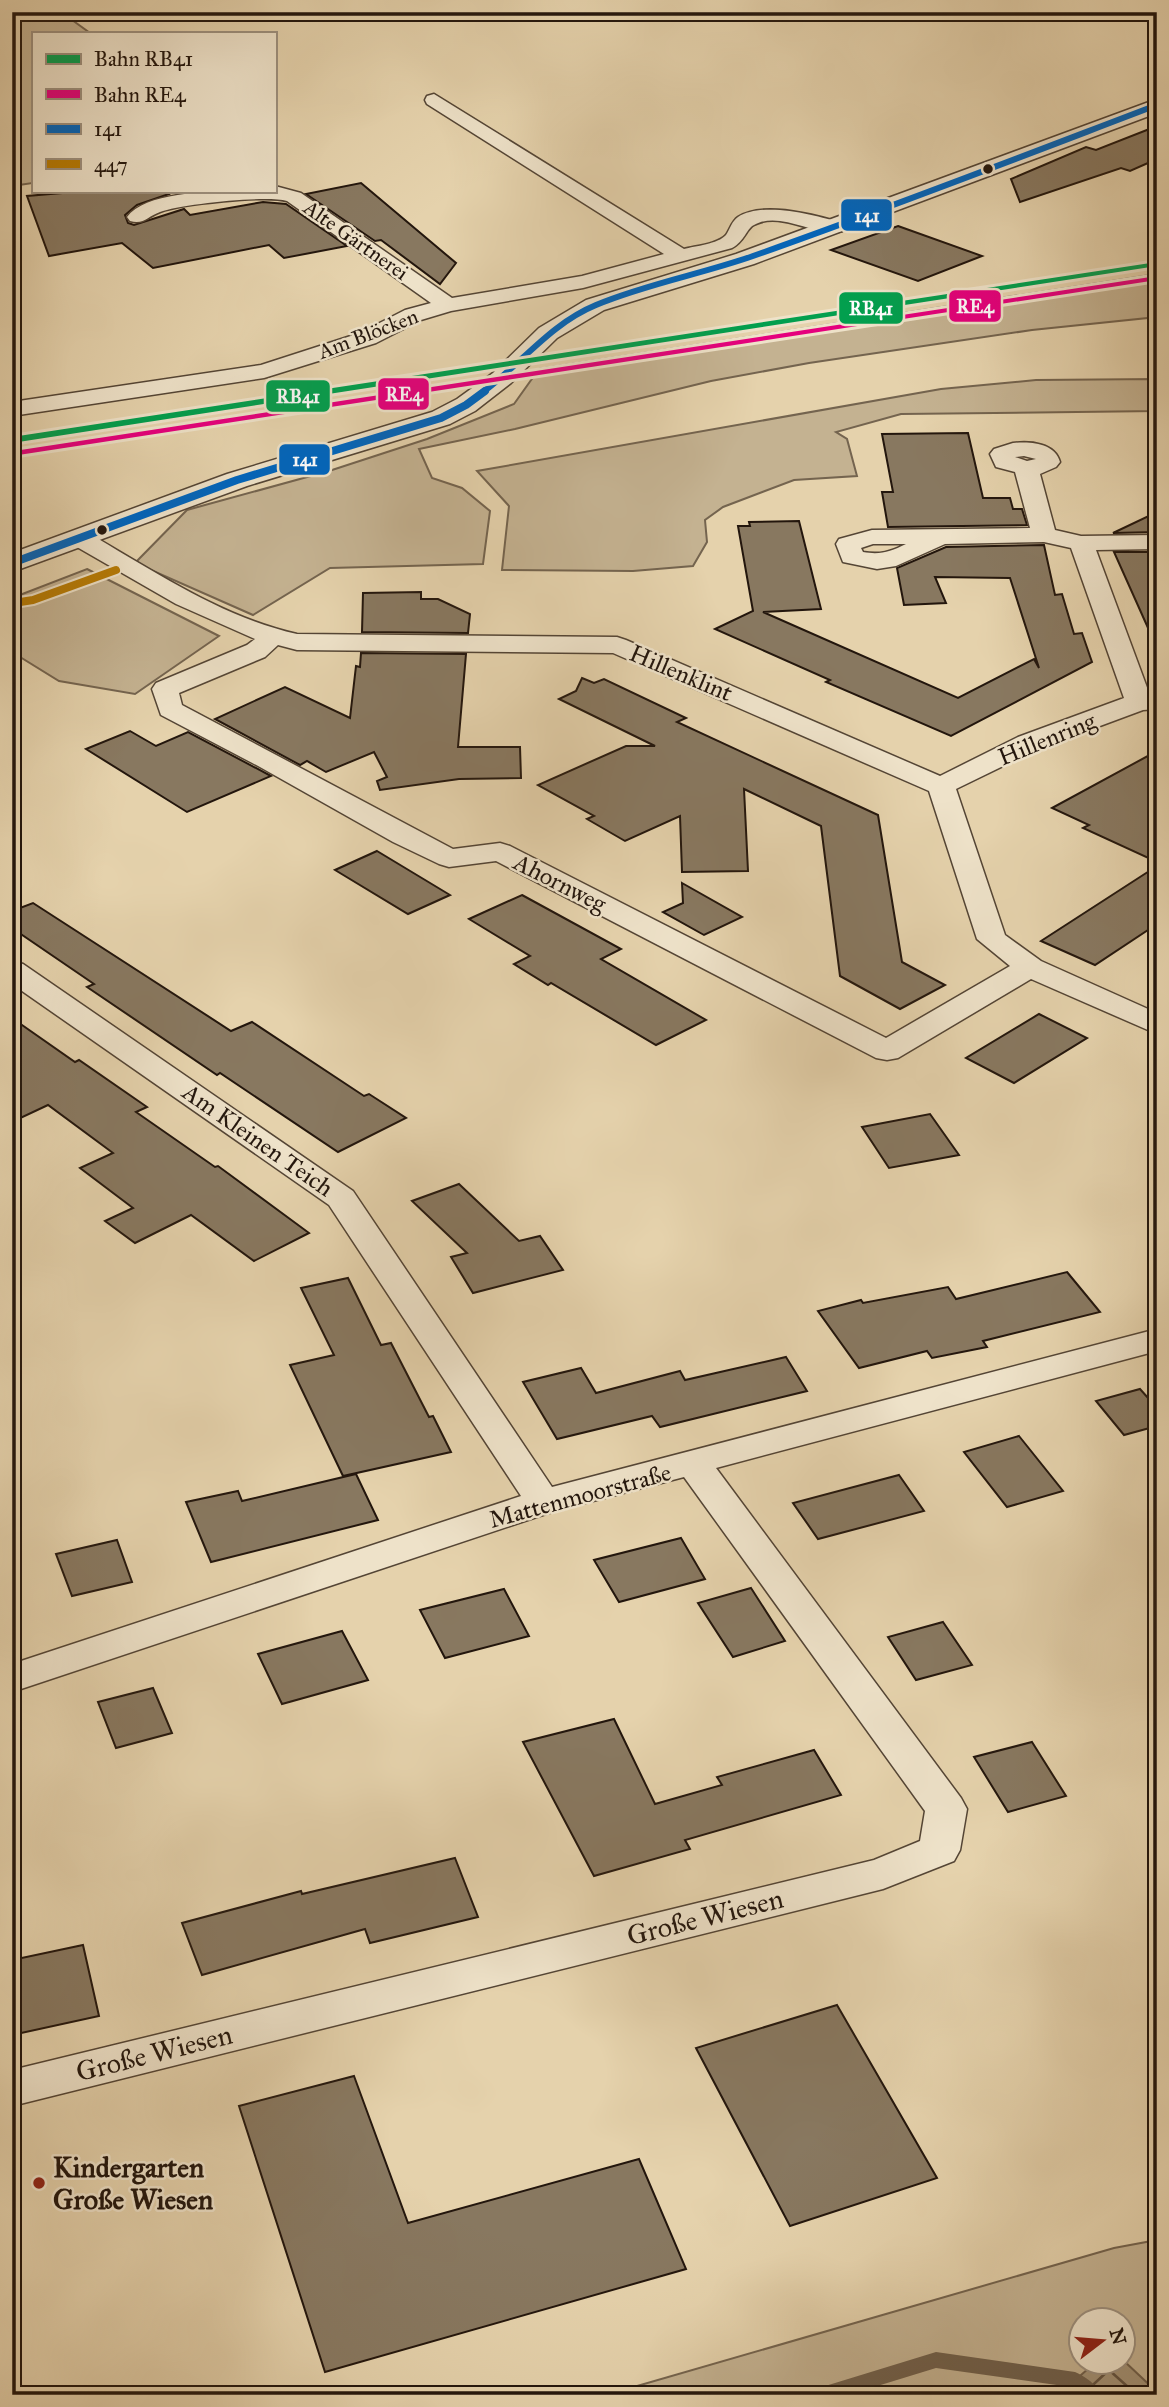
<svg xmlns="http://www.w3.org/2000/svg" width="1169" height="2407" font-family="'IM FELL Great Primer',serif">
<rect width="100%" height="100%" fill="#e5d2ac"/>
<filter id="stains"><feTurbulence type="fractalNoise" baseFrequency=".00286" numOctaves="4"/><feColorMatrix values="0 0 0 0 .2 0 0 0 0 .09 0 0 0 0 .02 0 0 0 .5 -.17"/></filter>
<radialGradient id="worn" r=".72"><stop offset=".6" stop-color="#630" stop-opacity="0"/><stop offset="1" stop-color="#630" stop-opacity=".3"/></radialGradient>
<g fill="#c4b291" stroke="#74644f" stroke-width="2" fill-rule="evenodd">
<polygon points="12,12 61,12 90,33 33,33 33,183 12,186"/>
<polygon points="1157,274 1157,317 1032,330 809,363 711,381 515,429 419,449 432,478 462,488 490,511 483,564 330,568 253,615 135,563 187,510 329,471 427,439 514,404 539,369"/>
<polygon points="1157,379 1157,411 901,414 836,432 847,439 857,476 794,480 723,507 705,520 707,542 693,566 633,571 502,570 509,506 477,471 941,389 1036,380"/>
<polygon points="87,569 219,636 135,694 59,681 12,652 12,598"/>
<path d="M1157 2240V2395H606L1114 2248ZM1082 2320H1124V2362H1082Z"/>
</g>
<polygon fill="#a39276" stroke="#70604c" stroke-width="2" points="1124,2361 1157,2392 1157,2395 1058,2395 1096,2362"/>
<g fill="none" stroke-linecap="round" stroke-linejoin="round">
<polyline stroke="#635442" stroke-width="2.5" points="1082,2395 1109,2370 1137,2395"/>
<path fill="#70604c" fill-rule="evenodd" d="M936 2352 1075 2372C1085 2376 1097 2385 1102 2395H1080L1071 2387 936 2368 848 2395H813L816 2389 822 2387Z"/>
</g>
<g fill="#887860" stroke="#23160d" stroke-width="2">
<polygon points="1157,126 1157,159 1130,171 1121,168 1020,202 1011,179 1086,147 1096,150"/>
<polygon points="361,183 456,263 440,284 381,240 375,241 306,194"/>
<polygon points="86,191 166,191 169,194 137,205 125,215 128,223 134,225 184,209 190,215 263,202 286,204 347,246 284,258 269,245 153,268 122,243 49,256 27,196"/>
<polygon points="898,226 982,256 918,281 831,250"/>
<polygon points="968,433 983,498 1010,498 1013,509 1022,509 1027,525 888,527 882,492 893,492 882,434"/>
<polygon points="1157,512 1157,532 1113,533"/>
<polygon points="799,521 821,609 763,612 958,698 1034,659 1039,668 1010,578 935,577 946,603 904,605 897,568 946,547 1044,545 1055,595 1062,594 1074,634 1082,633 1092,662 951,736 826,682 830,680 715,629 753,611 738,526 750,526 749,522"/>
<polygon points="1114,552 1157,552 1157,648"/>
<polygon points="421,592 421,599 438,599 470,614 468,633 362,632 363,593"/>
<polygon points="361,653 466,654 458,747 520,747 521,778 459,779 380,790 377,781 387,777 374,752 326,772 307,761 300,765 215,719 285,687 350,718 356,666 360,667"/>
<polygon points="582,678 594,683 604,679 686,718 677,722 878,815 902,962 945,985 900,1009 840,976 821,826 744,789 748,871 682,872 680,816 625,841 587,819 594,816 538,785 626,746 655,746 559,699 576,691"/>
<polygon points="130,731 156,746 188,732 271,776 187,812 86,749"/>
<polygon points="1157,751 1157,862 1083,828 1089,825 1052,808"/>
<polygon points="377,851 450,895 408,914 335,870"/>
<polygon points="1157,866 1157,924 1095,965 1041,941"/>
<polygon points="682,883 742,917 704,935 663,912 683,903"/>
<polygon points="522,895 621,949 601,959 706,1020 656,1045 551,983 548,985 514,964 530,956 469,919"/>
<polygon points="33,903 231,1031 252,1022 364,1096 369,1094 406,1118 338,1152 220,1073 217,1075 87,987 94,984 12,928 12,911"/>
<polygon points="1039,1014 1087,1038 1014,1083 966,1058"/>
<polygon points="12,1018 75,1062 79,1060 147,1107 136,1112 215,1167 218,1166 309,1233 254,1261 191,1215 135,1243 105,1221 133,1208 80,1168 113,1153 48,1105 12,1122"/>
<polygon points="930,1114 959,1155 889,1168 862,1127"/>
<polygon points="459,1184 519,1241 540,1236 563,1270 473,1293 451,1257 467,1253 412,1201"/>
<polygon points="1067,1272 1100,1312 983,1341 987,1347 932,1358 927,1351 859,1368 818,1311 861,1300 863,1303 948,1287 956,1299"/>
<polygon points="348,1278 381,1345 391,1343 429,1417 433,1416 451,1452 343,1476 290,1365 334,1355 301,1288"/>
<polygon points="786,1357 807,1391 660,1427 652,1416 557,1439 523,1382 581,1368 596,1393 680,1371 685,1380"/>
<polygon points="1140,1389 1157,1408 1157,1426 1124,1435 1096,1401"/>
<polygon points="1019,1436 1063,1491 1007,1507 964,1452"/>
<polygon points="356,1474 378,1520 211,1562 186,1502 238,1491 242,1501"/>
<polygon points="899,1475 924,1511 818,1539 793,1503"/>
<polygon points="681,1538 705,1579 619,1602 594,1560"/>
<polygon points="117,1540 132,1582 72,1596 56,1554"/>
<polygon points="751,1588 785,1641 733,1657 698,1603"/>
<polygon points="504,1589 529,1636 445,1658 420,1610"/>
<polygon points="943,1622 972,1665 916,1680 888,1637"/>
<polygon points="342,1631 368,1680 282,1704 258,1654"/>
<polygon points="153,1688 172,1733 116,1748 98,1702"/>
<polygon points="614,1719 655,1804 722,1785 717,1777 814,1750 841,1795 685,1840 690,1849 594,1876 523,1742"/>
<polygon points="1032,1742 1066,1796 1008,1812 974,1757"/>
<polygon points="455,1858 478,1917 370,1943 365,1929 202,1975 182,1923 301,1891 302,1894"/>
<polygon points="83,1945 99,2016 12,2035 12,1960"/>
<polygon points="837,2005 937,2178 790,2226 696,2048"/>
<polygon points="354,2076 408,2223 639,2159 686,2269 325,2372 239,2106"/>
</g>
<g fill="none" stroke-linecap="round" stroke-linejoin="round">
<defs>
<g id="minor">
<path d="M434 94 684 249C695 246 718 244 726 235 730 229 732 221 738 217 763 201 816 215 842 223L845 227 842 231C816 238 781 210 754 225 746 229 745 241 732 248L583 288 451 311 421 320 376 343 264 378 12 416V402L261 365 360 333 405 310 431 303 287 201C266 195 181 204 160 212 148 216 144 225 130 221L127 217C149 187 240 191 275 191V186L301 193 452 298 582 276 664 254 427 104 425 100 427 96Z"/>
<path d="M1013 443C1031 441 1055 443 1060 462L1056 467 1040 474 1055 530 1081 536 1157 535V549L1096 550 1149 693H1157V709L1143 710 1038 749 956 789 1005 935 1041 961 1157 1013V1034L1031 979 898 1058 887 1060 876 1058 496 861 449 867 439 864 393 842 260 767 161 715 152 689 156 683 247 645 255 639 176 604 70 543 67 538 70 533 79 531 88 533C154 571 221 617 297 634L617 637 626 640 940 776 1018 737 1124 698 1071 548 1044 542 945 544 896 566 877 569 843 562 836 544 839 539 872 530 1030 528 1015 472 996 467 990 454 994 449ZM1024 456 1036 459 1027 461 1015 457ZM873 544H906C890 552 880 555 863 552L861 548ZM278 645 297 650 613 653 929 791 977 939 1010 966 886 1038 510 846 500 843 453 849 182 705 179 693 265 657Z"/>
<polygon points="12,961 23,964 353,1191 552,1487 1157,1329 1157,1351 716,1468 961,1798 967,1809 960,1850 954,1861 883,1889 12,2106 12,2070 874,1860 920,1841 925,1811 684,1477 555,1511 12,1692 12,1664 521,1496 329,1205 12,984"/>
</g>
<polygon id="tertiary" points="1157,99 1157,113 754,264 604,310 557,338 511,383 475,411 450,424 247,486 12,572 12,553 227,474 432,412 457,399 493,373 539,328 586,300 736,254"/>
</defs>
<use href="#minor" stroke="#544535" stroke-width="3"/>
<use href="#tertiary" stroke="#544535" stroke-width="3"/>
<use href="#minor" fill="#eee2c9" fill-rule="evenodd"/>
<use href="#tertiary" fill="#eee2c9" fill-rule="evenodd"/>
<defs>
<path id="bus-1-far1" d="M483 392C521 364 550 324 596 305 646 284 702 274 753 256 889 208 1023 156 1157 105"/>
<polyline id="bus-1" points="12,563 237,480 441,418 466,405 485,391"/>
<polyline id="bus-2" points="14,603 33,600 116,570"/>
</defs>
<use href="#bus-1-far1" stroke="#eee2c9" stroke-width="10"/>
<use href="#bus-1" stroke="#eee2c9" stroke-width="12"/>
<use href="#bus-2" stroke="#eee2c9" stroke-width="12"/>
<use href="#bus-1-far1" stroke="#0065bd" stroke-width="6"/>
<use href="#bus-1" stroke="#0065bd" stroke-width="8"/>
<use href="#bus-2" stroke="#b77b04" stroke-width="8"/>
<defs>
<polygon id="rail-1" points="1157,262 1157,266 12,443 12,437"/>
<polygon id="rail-2" points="1157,276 1157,280 12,456 14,451"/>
</defs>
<use href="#rail-1" stroke="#eee2c9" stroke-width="6"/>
<use href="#rail-2" stroke="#eee2c9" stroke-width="6"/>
<use href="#rail-1" fill="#029f4e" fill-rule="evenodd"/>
<use href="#rail-2" fill="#e5007d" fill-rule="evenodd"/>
</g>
<g fill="#23160d" stroke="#eee2c9" stroke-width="2.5">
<circle cx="988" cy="169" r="6"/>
<circle cx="102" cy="530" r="6"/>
</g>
<circle fill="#8f2418" stroke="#eee2c9" stroke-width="2.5" cx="39" cy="2183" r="7"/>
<g text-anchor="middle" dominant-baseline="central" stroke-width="5" stroke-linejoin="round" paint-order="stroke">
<g font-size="21" fill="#23160d" stroke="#eee2c9">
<text transform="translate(356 240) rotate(35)">Alte Gärtnerei</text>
<text transform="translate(368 334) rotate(-21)">Am Blöcken</text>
</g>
<g font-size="24" fill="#23160d" stroke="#eee2c9">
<text transform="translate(681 673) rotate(23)">Hillenklint</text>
<text transform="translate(1047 739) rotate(-22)">Hillenring</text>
<text transform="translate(560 883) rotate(27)">Ahornweg</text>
<text transform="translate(258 1140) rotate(35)">Am Kleinen Teich</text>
<text transform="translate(580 1496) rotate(-15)">Mattenmoorstraße</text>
</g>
<g font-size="28" fill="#23160d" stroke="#eee2c9">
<text transform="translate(705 1917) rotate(-14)">Große Wiesen</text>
<text transform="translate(154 2053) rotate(-14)">Große Wiesen</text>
</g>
<g font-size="28" font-weight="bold" fill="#23160d" stroke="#eee2c9" text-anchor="start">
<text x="53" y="2167">Kindergarten<tspan x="53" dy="32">Große Wiesen</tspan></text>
</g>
</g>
<g stroke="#eee2c9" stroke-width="2.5">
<rect x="840" y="198" width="53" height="34" rx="7" fill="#0065bd"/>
<rect x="948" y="289" width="54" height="34" rx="7" fill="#e5007d"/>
<rect x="838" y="291" width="66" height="34" rx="7" fill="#029f4e"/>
<rect x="377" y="377" width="53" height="34" rx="7" fill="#e5007d"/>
<rect x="265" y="379" width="66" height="34" rx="7" fill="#029f4e"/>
<rect x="278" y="443" width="53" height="33" rx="7" fill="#0065bd"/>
</g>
<g font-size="19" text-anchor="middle" font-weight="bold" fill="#fff">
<text x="867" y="222">141</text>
<text x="975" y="313">RE4</text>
<text x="871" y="315">RB41</text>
<text x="404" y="401">RE4</text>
<text x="298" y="403">RB41</text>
<text x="305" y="466">141</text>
</g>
<rect width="1169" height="2407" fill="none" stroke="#e5d2ac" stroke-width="42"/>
<rect x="14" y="14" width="1141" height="2379" fill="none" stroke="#23160d" stroke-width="3.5"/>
<rect x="21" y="21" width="1127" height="2365" fill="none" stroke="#23160d" stroke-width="2"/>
<rect x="32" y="32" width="245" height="161" fill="#eee2c9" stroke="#9d907e" stroke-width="2"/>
<rect x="46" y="54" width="35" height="10" fill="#029f4e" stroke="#9d907e" stroke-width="2"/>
<text x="94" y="66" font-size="21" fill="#23160d">Bahn RB41</text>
<rect x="46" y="89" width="35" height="10" fill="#e5007d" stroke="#9d907e" stroke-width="2"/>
<text x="94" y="102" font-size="21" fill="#23160d">Bahn RE4</text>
<rect x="46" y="124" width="35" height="10" fill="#0065bd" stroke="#9d907e" stroke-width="2"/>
<text x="94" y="136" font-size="21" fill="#23160d">141</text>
<rect x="46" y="159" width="35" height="10" fill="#b77b04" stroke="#9d907e" stroke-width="2"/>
<text x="94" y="172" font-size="21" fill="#23160d">447</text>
<g transform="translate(1102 2341) rotate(74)"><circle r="33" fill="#eee2c9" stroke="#9d907e" stroke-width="2"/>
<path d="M0-5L12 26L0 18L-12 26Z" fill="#8f2418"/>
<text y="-10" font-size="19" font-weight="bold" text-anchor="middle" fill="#23160d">N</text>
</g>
<rect width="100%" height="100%" filter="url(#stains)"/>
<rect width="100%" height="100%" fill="url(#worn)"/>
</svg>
